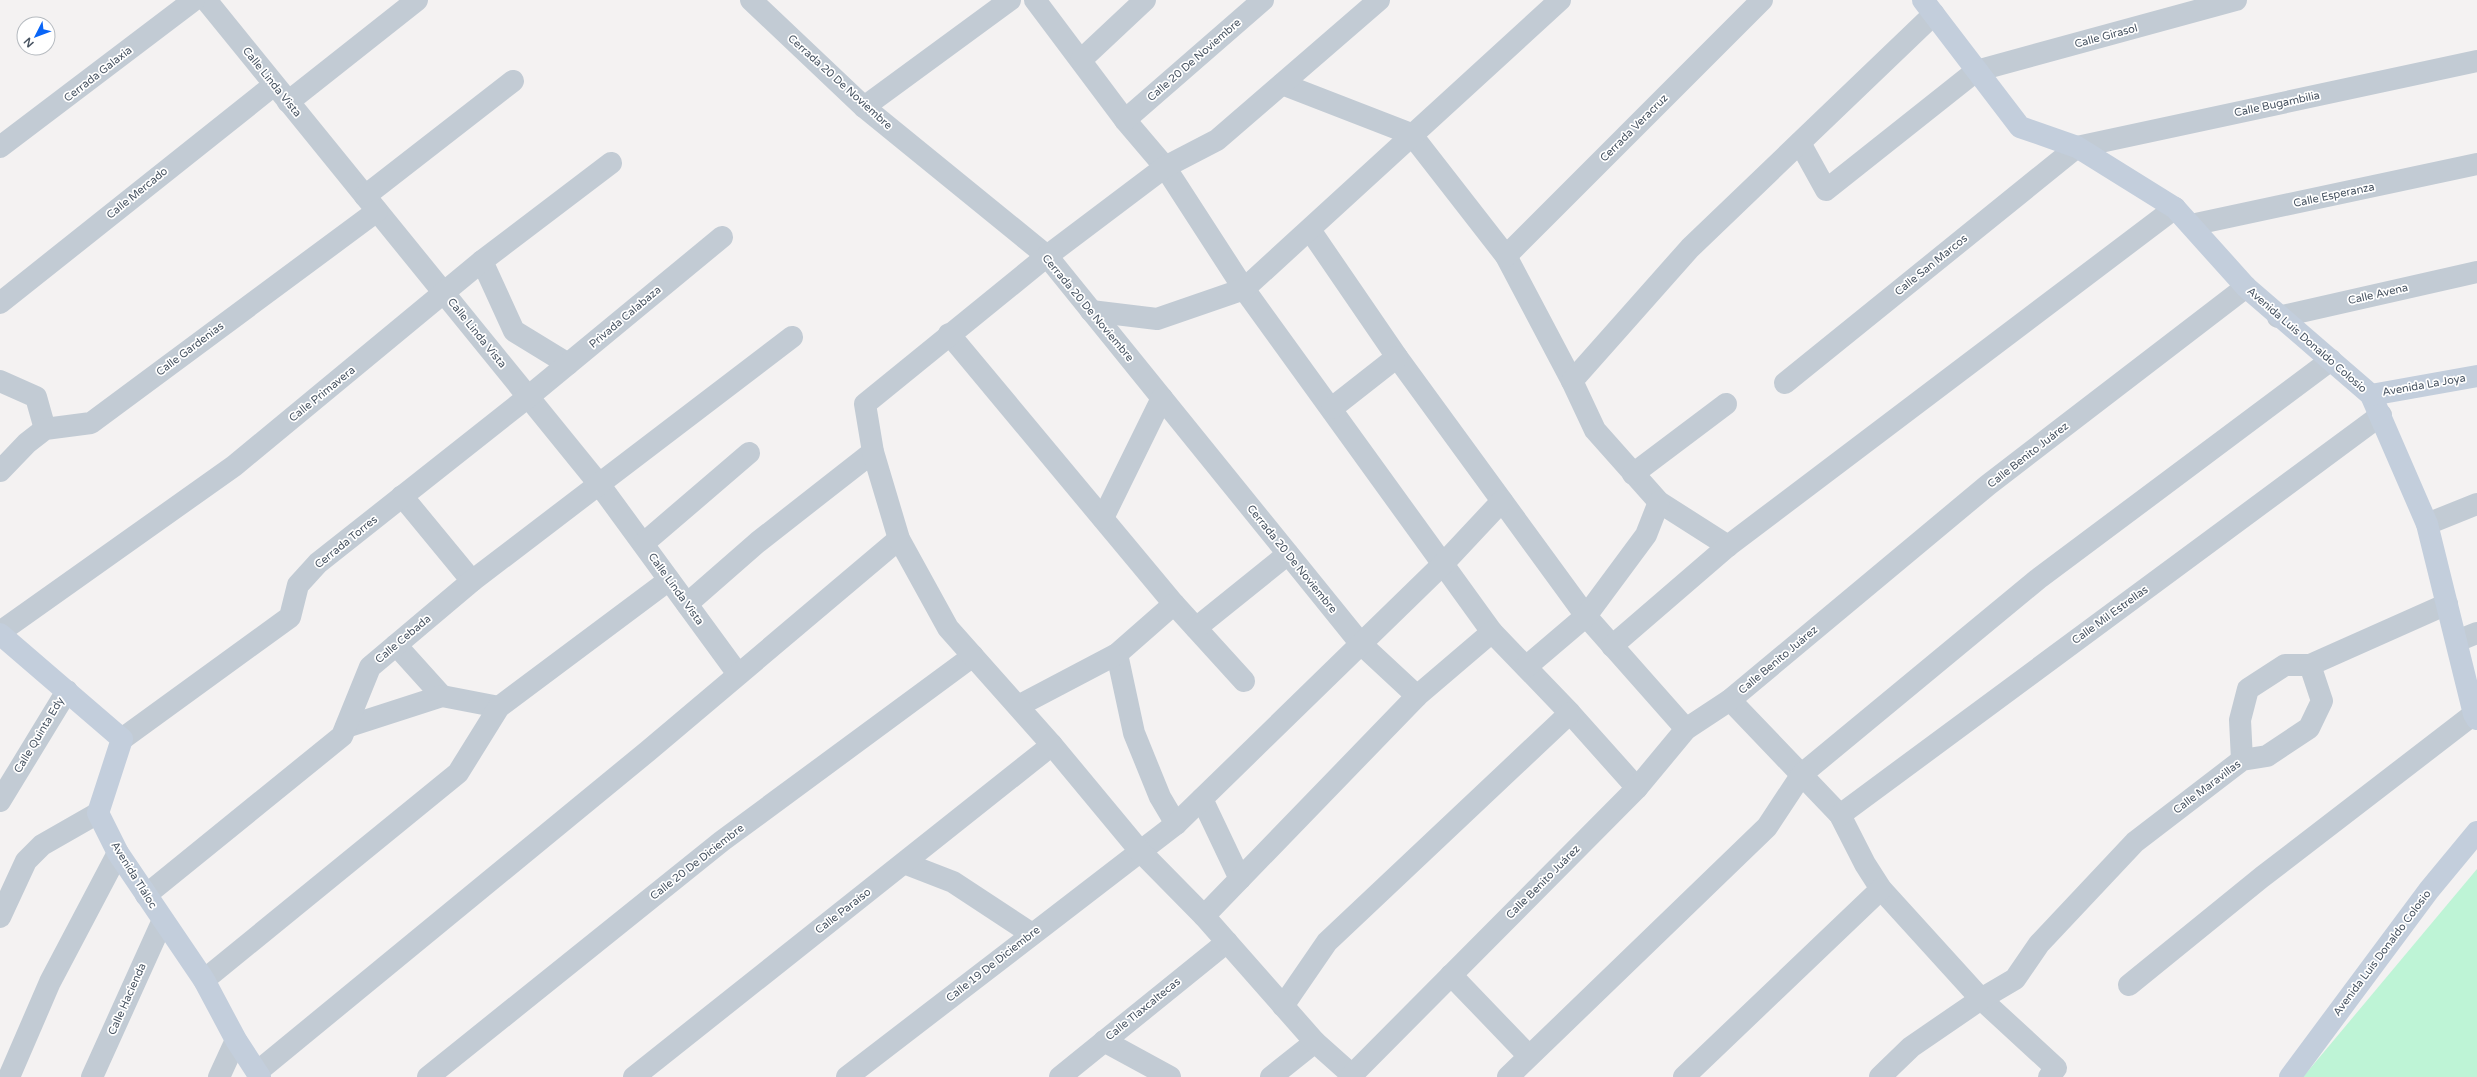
<svg xmlns="http://www.w3.org/2000/svg" width="2477" height="1077" font-family="'Varela Round',sans-serif">
<rect width="100%" height="100%" fill="#f4f2f2"/>
<polygon fill="#bef4d6" points="2477,869 2477,1077 2303,1077"/>
<g fill="none" stroke-linecap="round" stroke-linejoin="round">
<g stroke="#c2cbd4" stroke-width="22">
<polyline points="206,0 599,484 738,674"/>
<polyline points="751,0 864,107 1047,256 1361,644 1417,696"/>
<polyline points="1035,0 1125,120 1165,167 1244,289 1492,632 1570,713 1637,788"/>
<polyline points="1081,60 1145,0"/>
<polyline points="1282,84 1411,134 1506,256 1572,381 1595,430 1659,502 1728,546"/>
<polyline points="288,102 417,0"/>
<polyline points="864,107 1010,0"/>
<polyline points="1125,120 1263,0"/>
<polyline points="1800,143 1826,190 1976,71 2236,0"/>
<polyline points="0,147 194,0"/>
<polyline points="365,196 513,81"/>
<polyline points="2191,225 2477,164"/>
<polyline points="1310,230 1397,357 1586,616 1686,729"/>
<polyline points="1506,256 1762,0"/>
<polyline points="482,261 514,331 568,364"/>
<polyline points="0,303 274,85"/>
<polyline points="1091,311 1157,319 1244,289 1560,0"/>
<polyline points="2278,317 2477,272"/>
<polyline points="949,334 1174,604 1244,681"/>
<polyline points="0,381 36,397 45,429"/>
<polyline points="1572,381 1690,248 1934,14"/>
<polyline points="1785,383 2077,147 2477,61"/>
<polyline points="1332,408 1397,357"/>
<polyline points="0,471 27,443 45,429 91,423 377,211"/>
<polyline points="1633,474 1726,404"/>
<polyline points="402,496 472,581"/>
<polyline points="1103,518 1162,398"/>
<polyline points="2427,524 2477,504"/>
<polyline points="644,543 749,453"/>
<polyline points="687,604 758,542 873,452"/>
<polyline points="1196,628 1288,554"/>
<polyline points="0,632 234,466 482,261 611,163"/>
<polyline points="2457,641 2477,633"/>
<polyline points="396,645 442,696"/>
<polyline points="1612,646 1728,546 2175,208"/>
<polyline points="1117,654 1134,733 1160,797 1176,824"/>
<polyline points="1526,667 1586,616 1646,535 1659,502"/>
<polyline points="1730,700 1840,815 1865,864 1881,889 1981,999 2056,1068 2049,1077"/>
<polyline points="1018,706 1117,654 1174,604"/>
<polyline points="346,727 442,696 499,707"/>
<polyline points="122,739 290,617 298,585 318,563 528,397 722,237"/>
<polyline points="2242,760 2240,720 2248,689 2285,665 2310,665"/>
<polyline points="1202,799 1240,879"/>
<polyline points="0,801 67,691"/>
<polyline points="1840,815 2381,415"/>
<polyline points="904,863 953,882 1032,934"/>
<polyline points="146,895 342,736 370,667 472,581 792,337"/>
<polyline points="1204,916 1417,696 1492,632"/>
<polyline points="0,917 26,861 42,845 98,813"/>
<polyline points="1451,975 1528,1055"/>
<polyline points="204,980 458,773 499,707 669,580"/>
<polyline points="2129,985 2262,877 2474,714"/>
<polyline points="1283,1006 1327,942 1570,713"/>
<polyline points="1104,1041 1170,1077"/>
<polyline points="257,1072 648,751 899,539"/>
<polyline points="9,1077 50,982 118,853"/>
<polyline points="92,1077 163,920"/>
<polyline points="219,1077 236,1040"/>
<polyline points="428,1077 722,841 973,656"/>
<polyline points="634,1077 1052,745"/>
<polyline points="847,1077 1176,824 1443,564 1502,501"/>
<polyline points="1060,1077 1227,942"/>
<polyline points="1271,1077 1315,1042"/>
<polyline points="1350,1077 1352,1075 1315,1042 1204,916 1140,851 1052,745 948,628 899,539 873,452 865,404 1047,256 1165,167 1217,140 1379,0"/>
<polyline points="1354,1077 1352,1075 1637,788 1686,729 1730,700 1988,485 2246,287"/>
<polyline points="1508,1077 1767,827 1802,774 2038,579 2331,360"/>
<polyline points="1684,1077 1881,889"/>
<polyline points="1880,1077 1911,1047 1981,999 2015,979 2039,944 2135,842 2242,760 2267,756 2309,728 2322,701 2310,665 2447,604"/>
</g>
<g stroke="#c3cedc" stroke-width="22">
<polyline points="1923,0 2020,127 2077,147 2175,208 2246,287 2371,395 2427,524 2474,714 2477,719"/>
<polyline points="2371,395 2477,376"/>
<polyline points="0,634 122,739 98,813 118,853 204,980 236,1040 260,1077"/>
<polyline points="2290,1077 2429,890 2477,832"/>
</g>
</g>
<g text-anchor="middle" dominant-baseline="central" stroke-width="3.5" stroke-linejoin="round" paint-order="stroke">
<g font-size="11" fill="#485462" stroke="#fff">
<text transform="translate(2106 36) rotate(-15)">Calle Girasol</text>
<text transform="translate(1194 60) rotate(-41)">Calle 20 De Noviembre</text>
<text transform="translate(98 74) rotate(-38)">Cerrada Galaxia</text>
<text transform="translate(272 82) rotate(51)">Calle Linda Vista</text>
<text transform="translate(840 82) rotate(42)">Cerrada 20 De Noviembre</text>
<text transform="translate(2277 104) rotate(-12)">Calle Bugambilia</text>
<text transform="translate(1634 128) rotate(-45)">Cerrada Veracruz</text>
<text transform="translate(137 193) rotate(-39)">Calle Mercado</text>
<text transform="translate(2334 195) rotate(-12)">Calle Esperanza</text>
<text transform="translate(1931 265) rotate(-39)">Calle San Marcos</text>
<text transform="translate(2378 294) rotate(-13)">Calle Avena</text>
<text transform="translate(1088 308) rotate(50)">Cerrada 20 De Noviembre</text>
<text transform="translate(625 317) rotate(-40)">Privada Calabaza</text>
<text transform="translate(477 333) rotate(51)">Calle Linda Vista</text>
<text transform="translate(2307 340) rotate(41)">Avenida Luis Donaldo Colosio</text>
<text transform="translate(190 349) rotate(-37)">Calle Gardenias</text>
<text transform="translate(2424 385) rotate(-10)">Avenida La Joya</text>
<text transform="translate(322 394) rotate(-39)">Calle Primavera</text>
<text transform="translate(2028 455) rotate(-38)">Calle Benito Juárez</text>
<text transform="translate(346 542) rotate(-39)">Cerrada Torres</text>
<text transform="translate(1292 559) rotate(51)">Cerrada 20 De Noviembre</text>
<text transform="translate(676 589) rotate(54)">Calle Linda Vista</text>
<text transform="translate(2110 615) rotate(-36)">Calle Mil Estrellas</text>
<text transform="translate(403 639) rotate(-40)">Calle Cebada</text>
<text transform="translate(1778 660) rotate(-40)">Calle Benito Juárez</text>
<text transform="translate(39 735) rotate(-59)">Calle Quinta Edy</text>
<text transform="translate(2207 787) rotate(-37)">Calle Maravillas</text>
<text transform="translate(697 862) rotate(-38)">Calle 20 De Diciembre</text>
<text transform="translate(134 875) rotate(58)">Avenida Tláloc</text>
<text transform="translate(1543 882) rotate(-45)">Calle Benito Juárez</text>
<text transform="translate(843 911) rotate(-38)">Calle Paraíso</text>
<text transform="translate(2382 953) rotate(-53)">Avenida Luis Donaldo Colosio</text>
<text transform="translate(993 964) rotate(-38)">Calle 19 De Diciembre</text>
<text transform="translate(127 999) rotate(-66)">Calle Hacienda</text>
<text transform="translate(1143 1009) rotate(-39)">Calle Tlaxcaltecas</text>
</g>
</g>
<g transform="translate(36 36) rotate(228)"><circle r="19" fill="#ffffff" stroke="#b6bbc0"/>
<path d="M0-3L7 15L0 10L-7 15Z" fill="#0965f7"/>
<text y="-6" font-size="11" font-weight="bold" text-anchor="middle" fill="#485462">N</text>
</g>
</svg>
